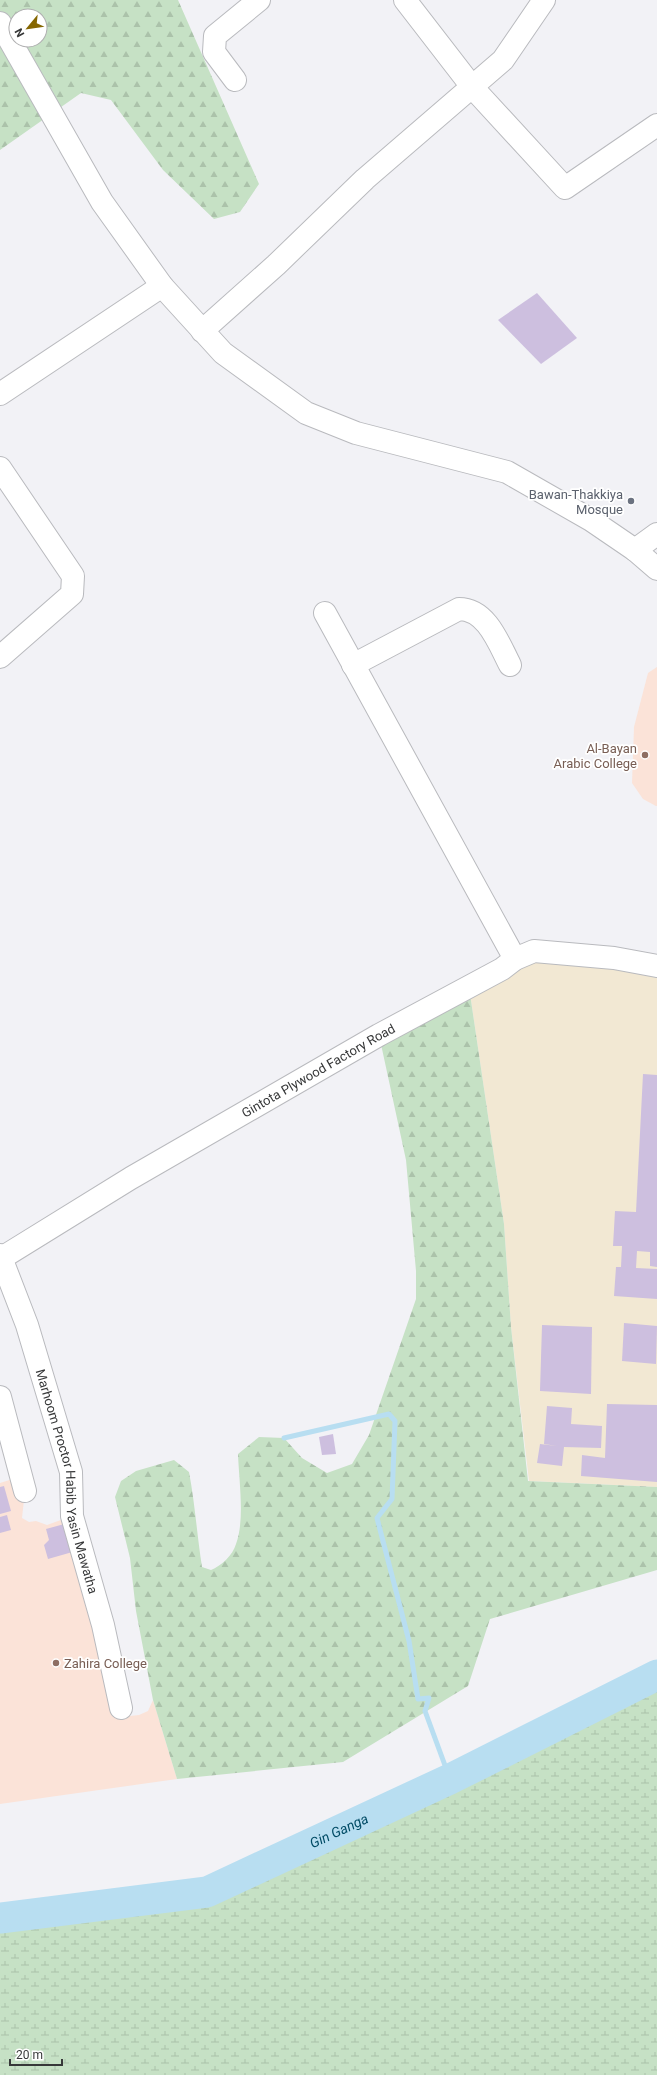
<svg xmlns="http://www.w3.org/2000/svg" width="657" height="2075" font-family="Roboto,sans-serif">
<defs>
<pattern id="forest-firs" width="22" height="20" patternUnits="userSpaceOnUse"><rect width="22" height="20" fill="#c6e1c5"/><path d="M5 1l3.5 6h-7zM16 11l3.5 6h-7z" fill="#abc2aa"/></pattern>
<pattern id="wetland-marsh" width="20" height="14" patternUnits="userSpaceOnUse"><rect width="20" height="14" fill="#c6e1c5"/><path d="M1 5h8M5 5V1M11 12h8M15 12V8" fill="none" stroke="#abc2aa"/></pattern>
</defs>
<rect width="100%" height="100%" fill="#f2f2f6"/>
<polygon fill="#f2e8d3" points="515,959 657,966 657,1487 529,1481 511,1327 504,1224 469,987"/>
<g fill="#fbe3d8">
<polygon points="657,667 657,806 656,806 643,799 632,783 634,727 648,673"/>
<polygon points="19,1477 25,1491 22,1518 29,1522 36,1521 47,1525 72,1516 121,1708 130,1716 139,1715 148,1711 153,1700 177,1779 0,1804 0,1483"/>
</g>
<g fill="url(#forest-firs)" fill-rule="evenodd">
<path d="M0 0H178L259 184 240 212 214 219 163 170 111 100 81 93 0 150ZM16 16H40V40H16Z"/>
<path d="M469 987 504 1224 511 1327 528 1481 657 1487V1570L490 1619 468 1686 343 1762 177 1779 153 1700 136 1611 130 1558 115 1497 121 1481 136 1471 174 1460 189 1472C195 1504 197 1535 202 1567L211 1570C221 1566 233 1555 236 1544 245 1520 239 1481 238 1454L259 1437 284 1438 302 1458 327 1473 352 1464 369 1435 416 1299V1271L406 1160 379 1035Z"/>
</g>
<polygon fill="url(#wetland-marsh)" points="657,1675 657,2075 0,2075 0,1918 207,1892 450,1779"/>
<g fill="none" stroke-linecap="round" stroke-linejoin="round">
<polyline stroke="#b8def1" stroke-width="5" points="284,1438 389,1414 395,1421 392,1499 377,1518 409,1641 418,1699 429,1698 425,1711 450,1779"/>
<path stroke="#b8def1" stroke-width="31" id="s1" d="M0 1918 207 1892 450 1779 657 1675"/>
</g>
<g fill="#cdbfdf">
<polygon points="537,293 577,338 541,364 498,320"/>
<polygon points="643,1074 657,1075 657,1267 650,1266 650,1252 637,1251 636,1268 657,1269 657,1299 614,1296 616,1267 621,1267 622,1246 613,1246 615,1211 636,1212"/>
<polygon points="624,1323 657,1326 656,1364 622,1361"/>
<polygon points="542,1325 592,1327 591,1394 540,1391"/>
<polygon points="607,1404 657,1405 657,1482 581,1476 582,1455 605,1458"/>
<polygon points="547,1406 572,1408 571,1424 602,1426 601,1448 564,1447 562,1466 537,1463 540,1444 557,1446 544,1444"/>
<polygon points="333,1434 336,1454 322,1455 319,1437"/>
<polygon points="4,1486 11,1511 0,1514 0,1487"/>
<polygon points="7,1515 11,1530 0,1533 0,1517"/>
<polygon points="68,1523 76,1551 48,1559 44,1545 49,1540 46,1529"/>
</g>
<g fill="none" stroke-linecap="round" stroke-linejoin="round">
<defs>
<g id="minor">
<polyline points="405,0 473,88 565,188 657,125"/>
<polyline points="0,23 102,202 162,286 223,353 306,413 356,433 507,472 591,520 635,550 657,569"/>
<polyline points="235,80 214,52 215,36 259,0"/>
<polyline points="202,331 276,265 365,179 503,60 544,0"/>
<polyline points="0,394 162,286"/>
<polyline points="0,468 73,576 72,594 0,657"/>
<polyline points="635,550 657,534"/>
<polyline points="325,613 515,959"/>
<path d="M353 665 459 609C487 609 499 644 510 665"/>
<path id="s2" d="M0 1255 27 1325 71 1472 72 1516 103 1625 121 1708"/>
<polyline points="0,1397 25,1491"/>
</g>
<g id="major">
<path id="s3" d="M0 1259 131 1178 379 1035 502 969 515 959 534 951 614 958 657 966"/>
</g>
</defs>
<use href="#minor" stroke="#b9babe" stroke-width="24"/>
<use href="#major" stroke="#b9babe" stroke-width="24"/>
<use href="#minor" stroke="#fff" stroke-width="22"/>
<use href="#major" stroke="#fff" stroke-width="22"/>
</g>
<circle fill="#6b7280" stroke="#fff" stroke-width="1.5" cx="631" cy="501" r="4"/>
<g fill="#8d6e63" stroke="#fff" stroke-width="1.5">
<circle cx="645" cy="755" r="4"/>
<circle cx="56" cy="1663" r="4"/>
</g>
<g text-anchor="middle" dominant-baseline="central" stroke-width="3.5" stroke-linejoin="round" paint-order="stroke">
<g font-size="13" fill="#5b616d" stroke="#fff" text-anchor="end">
<text x="623" y="494">Bawan-Thakkiya<tspan x="623" dy="15">Mosque</tspan></text>
</g>
<g font-size="13" fill="#785e54" stroke="#fff" text-anchor="end">
<text x="637" y="748">Al-Bayan<tspan x="637" dy="15">Arabic College</tspan></text>
<text x="64" y="1663" text-anchor="start">Zahira College</text>
</g>
<g font-size="13" fill="#373839" stroke="#fff">
<text stroke="none"><textPath href="#s3" startOffset="370">Gintota Plywood Factory Road</textPath></text>
<text stroke="none"><textPath href="#s2" startOffset="237">Marhoom Proctor Habib Yasin Mawatha</textPath></text>
</g>
<g font-size="14" font-style="italic" fill="#004b65" stroke="#fff">
<text stroke="none"><textPath href="#s1" startOffset="354">Gin Ganga</textPath></text>
</g>
</g>
<g transform="translate(28 28) rotate(241)"><circle r="19" fill="#ffffff" stroke="#afafb0"/>
<path d="M0-3L7 15L0 10L-7 15Z" fill="#866701"/>
<text y="-6" font-size="11" font-weight="bold" text-anchor="middle" fill="#373839">N</text>
</g>
<path d="M10 2059v6h52v-6" fill="none" stroke="#373839" stroke-width="2"/>
<text x="16" y="2059" font-size="12" fill="#373839" stroke="#ffffff" stroke-width="3" paint-order="stroke">20 m</text>
</svg>
